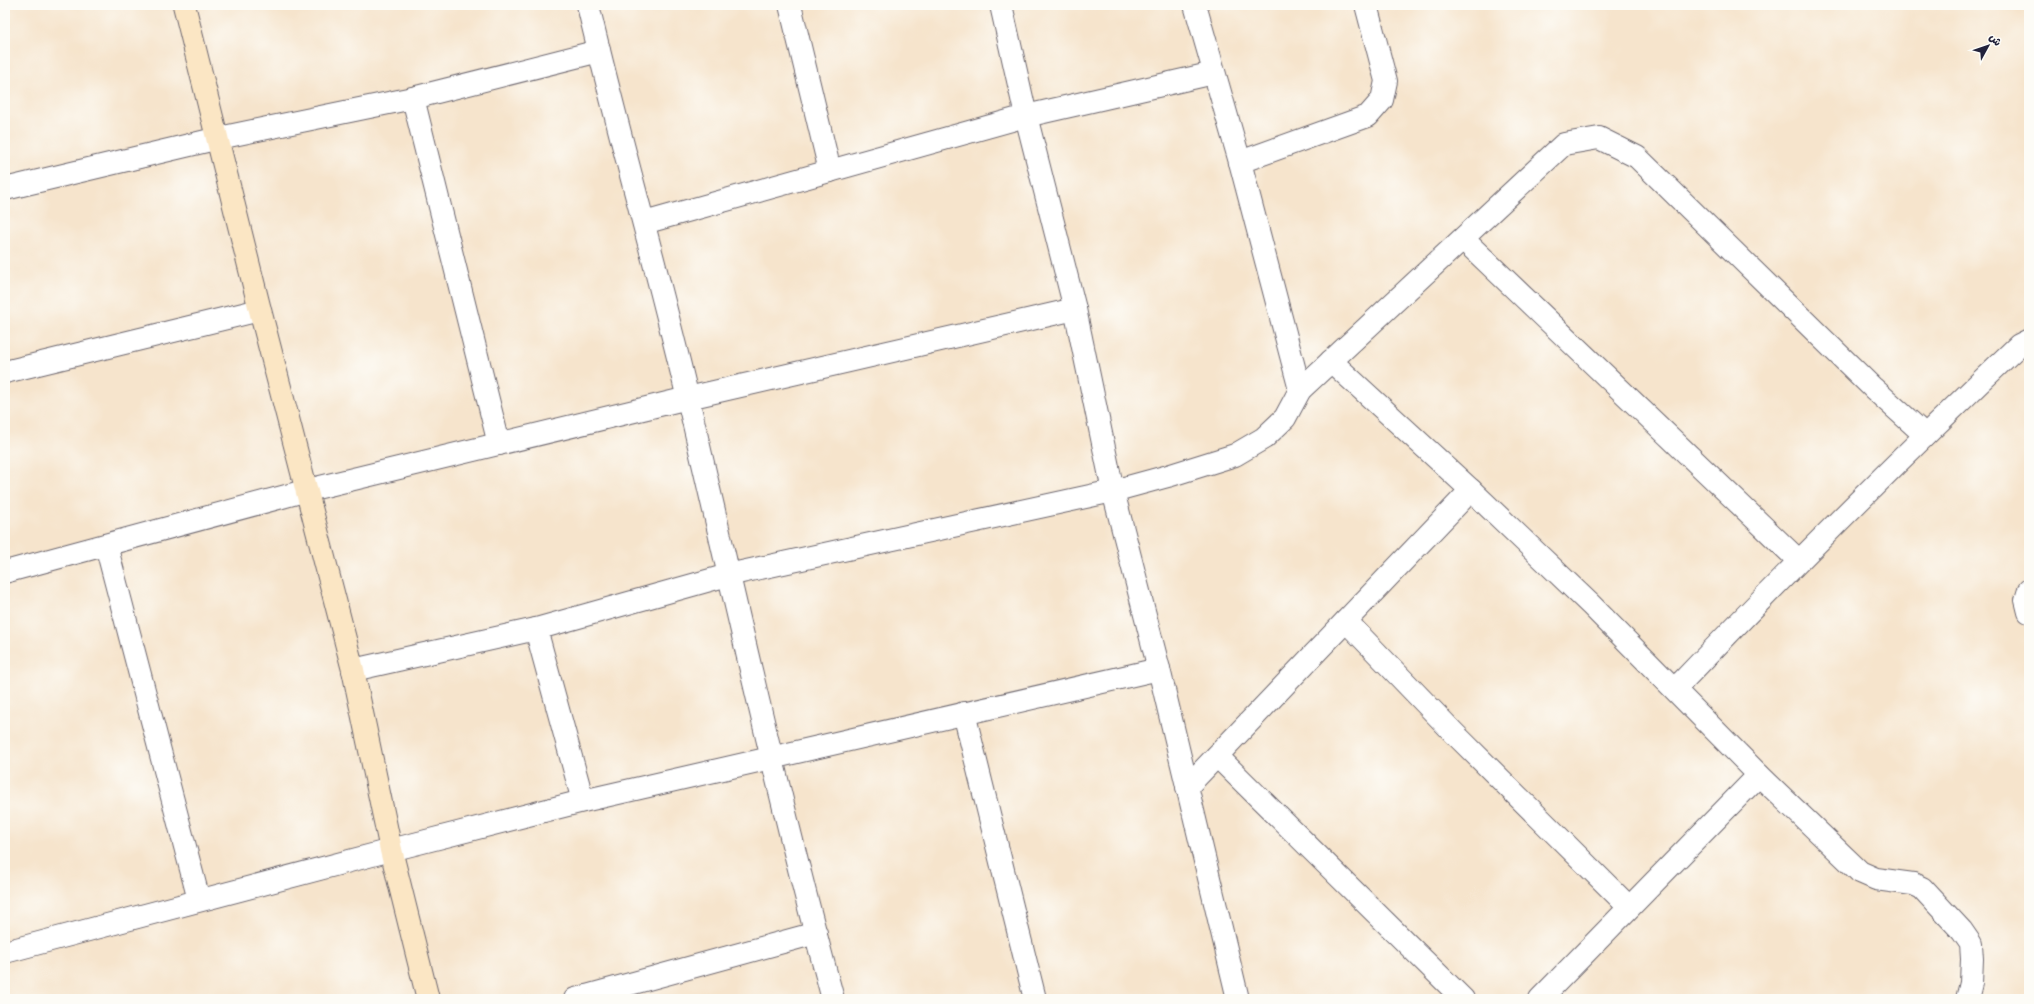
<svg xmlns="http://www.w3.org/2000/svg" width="2034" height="1004" font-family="'Balsamiq Sans','Playpen Sans Arabic',sans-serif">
<rect width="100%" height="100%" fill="#fdfcf7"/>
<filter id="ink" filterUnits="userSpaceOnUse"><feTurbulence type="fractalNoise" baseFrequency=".025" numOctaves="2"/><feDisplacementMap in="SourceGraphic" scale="8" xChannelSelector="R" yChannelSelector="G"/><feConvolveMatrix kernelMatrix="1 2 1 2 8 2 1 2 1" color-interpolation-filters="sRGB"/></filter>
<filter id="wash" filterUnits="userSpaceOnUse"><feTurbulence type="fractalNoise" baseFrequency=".012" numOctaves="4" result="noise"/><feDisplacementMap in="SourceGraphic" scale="16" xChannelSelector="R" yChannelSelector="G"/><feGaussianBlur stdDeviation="0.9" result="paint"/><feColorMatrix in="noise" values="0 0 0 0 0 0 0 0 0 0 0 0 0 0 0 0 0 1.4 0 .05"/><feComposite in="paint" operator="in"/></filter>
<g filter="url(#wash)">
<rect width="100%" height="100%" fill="#f6e4cc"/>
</g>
<g filter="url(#ink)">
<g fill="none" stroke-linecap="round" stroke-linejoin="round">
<defs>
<g id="minor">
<path d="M588 5C619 137 657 267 688 399 735 599 779 800 833 999"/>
<polyline points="790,5 830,171"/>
<polyline points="1001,5 1026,116 1075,309 1113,491 1159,669 1238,999"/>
<polyline points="1195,5 1240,162 1300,390"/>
<polyline points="413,98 499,444"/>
<polyline points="1240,162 1368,116 1382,100 1386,81 1366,5"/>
<polyline points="5,189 219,138 413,98 599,51"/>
<polyline points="644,223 1026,116 1214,73"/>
<polyline points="1463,239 1798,560"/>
<polyline points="1331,361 1471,490 1591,605 1759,775 1860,872 1876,879 1913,884 1922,888 1962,931 1971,944 1972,959 1971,983 1967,999"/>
<polyline points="5,372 260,310"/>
<polyline points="106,545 199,900"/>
<polyline points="5,572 308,490 688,398 1075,309"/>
<polyline points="2029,590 2026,600 2029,612"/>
<polyline points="1346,621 1454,733 1629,907"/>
<polyline points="536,629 583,801"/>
<polyline points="353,670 536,629 728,575 1113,491 1168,476 1235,455 1264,438 1285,418 1300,390 1564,144 1599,138 1637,157 1873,388 1925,435"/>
<path d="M1675 689C1787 572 1901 457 2019 345L2029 340"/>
<polyline points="964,713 1035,999"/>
<polyline points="1217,756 1463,999"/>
<polyline points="1187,787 1471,490"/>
<polyline points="5,952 391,850 583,801 1159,669"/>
<polyline points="575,999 816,933"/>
<polyline points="1540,999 1759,775"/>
</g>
<polyline id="secondary" points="184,5 260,310 353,670 391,850 428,999"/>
</defs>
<use href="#minor" stroke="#6c666e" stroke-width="24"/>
<use href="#secondary" stroke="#6c666e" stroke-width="24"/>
<use href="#minor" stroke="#fff" stroke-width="22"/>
<use href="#secondary" stroke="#fbe6c4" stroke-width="22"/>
</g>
</g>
<rect width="2034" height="1004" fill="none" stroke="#fdfcf7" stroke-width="20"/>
<g transform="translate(1988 46) rotate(50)" stroke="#fdfcf7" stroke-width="3" paint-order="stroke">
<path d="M0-3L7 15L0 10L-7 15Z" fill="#22223b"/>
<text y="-6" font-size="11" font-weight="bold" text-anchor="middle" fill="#22223b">ش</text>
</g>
</svg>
